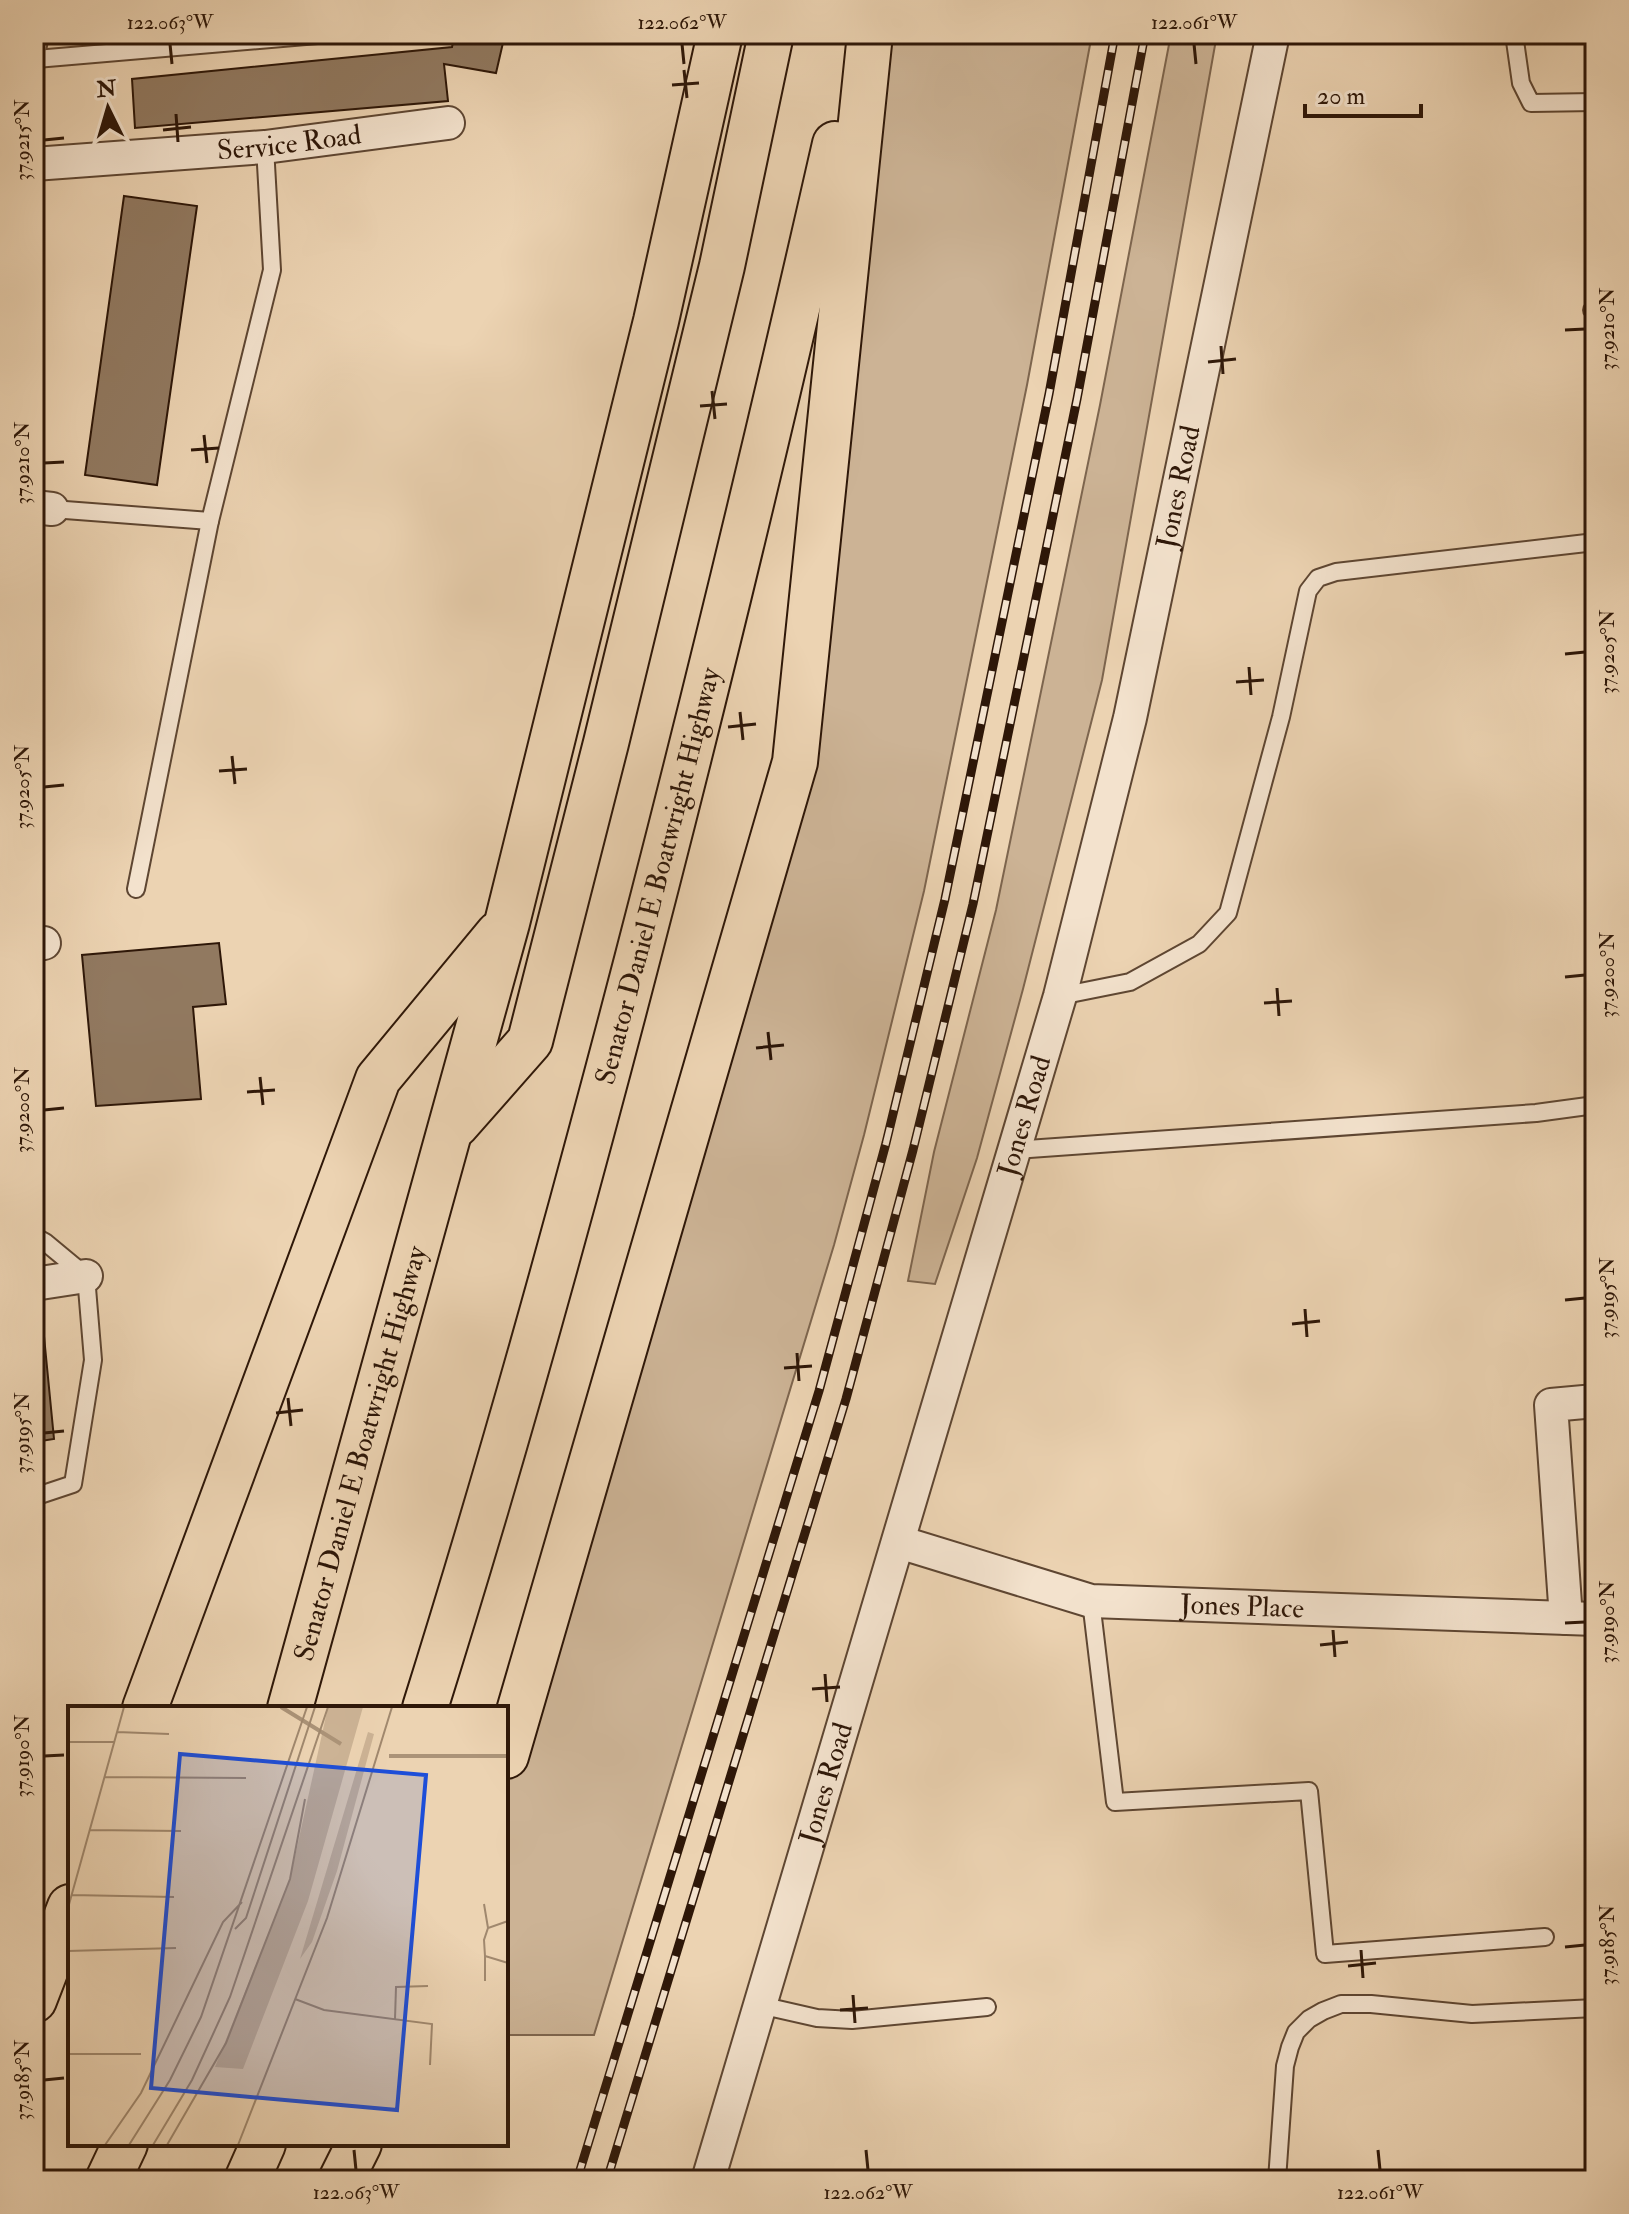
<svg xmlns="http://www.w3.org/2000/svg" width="1629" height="2214" font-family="'IM FELL Double Pica',serif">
<rect width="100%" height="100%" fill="#ecd3b2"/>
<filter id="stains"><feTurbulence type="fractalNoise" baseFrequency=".0025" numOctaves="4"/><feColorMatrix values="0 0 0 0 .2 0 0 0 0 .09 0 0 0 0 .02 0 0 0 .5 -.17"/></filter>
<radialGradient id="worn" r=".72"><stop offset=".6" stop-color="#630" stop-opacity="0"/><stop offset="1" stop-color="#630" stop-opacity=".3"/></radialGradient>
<g fill="#ccb395" stroke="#7d654e" stroke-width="2">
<polygon points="870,34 1092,34 1027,385 924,891 864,1135 834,1245 594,2035 506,2035 506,1756 795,762"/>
<polygon points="1171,34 1217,34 1102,680 1023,989 977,1158 935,1284 908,1281 934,1152 996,910 1100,405"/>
</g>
<g fill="#917960" stroke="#2e1708" stroke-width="2">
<polygon points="455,34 505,34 496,73 444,64 448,101 135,128 132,79 452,47"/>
<polygon points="124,196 197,206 157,485 85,475"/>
<polygon points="219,943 226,1004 193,1007 201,1099 96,1106 82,955"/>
<polygon points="43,1326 54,1439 34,1442 34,1328"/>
</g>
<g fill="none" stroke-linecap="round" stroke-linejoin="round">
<defs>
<g id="service">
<polyline points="1514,34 1521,83 1531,103 1595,102"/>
<polyline points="36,59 329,34"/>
<polyline points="34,68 40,34"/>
<polyline points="1592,310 1595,310"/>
<polyline points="52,509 210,521 272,270 265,147"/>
<polyline points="136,889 210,521"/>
<polyline points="1060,996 1130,982 1199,944 1228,913 1281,717 1308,591 1318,578 1336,572 1595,542"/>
<polyline points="1014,1150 1536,1113 1595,1105"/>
<polyline points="34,1236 45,1242 86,1276 93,1360 73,1484 34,1497"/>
<polyline points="1091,1601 1115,1802 1309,1791 1325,1954 1545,1937"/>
<polyline points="760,2005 817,2018 852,2020 987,2007"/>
<polyline points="1277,2180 1285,2066 1290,2047 1296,2032 1309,2019 1323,2011 1341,2004 1371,2004 1472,2014 1595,2008"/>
</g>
<g id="minor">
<path id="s1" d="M34 164 265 147 448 123"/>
<polyline points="34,507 52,509"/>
<polyline points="34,944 44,943"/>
<polyline points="34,1284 86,1276"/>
<path id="s2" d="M899 1542 1091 1601 1595 1619"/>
<polyline points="1566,1618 1551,1405 1595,1401"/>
<path id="s3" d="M708 2180 1060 996 1130 718 1273 34"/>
</g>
<g id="motorway">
<polyline points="456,1125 530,1041 606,743 722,266 771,34"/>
<polyline points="145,1708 378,1079 498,934"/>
<path id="s4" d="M290 1708 507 923 656 321 720 34"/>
<path id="s5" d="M425 1708C485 1517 540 1324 592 1130 680 803 760 474 835 144"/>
<polyline points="506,1756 795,762 870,34"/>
<polyline points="34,2000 70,1907"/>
<polyline points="108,2180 125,2144"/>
<polyline points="247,2180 263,2144"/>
<polyline points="341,2180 359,2144"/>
</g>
</defs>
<use href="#service" stroke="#5e4632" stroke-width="20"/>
<use href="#minor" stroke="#5e4632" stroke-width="36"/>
<use href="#motorway" stroke="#2e1708" stroke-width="48"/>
<use href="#service" stroke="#f3e2cd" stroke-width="16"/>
<use href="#minor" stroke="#f3e2cd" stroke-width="32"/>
<use href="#motorway" stroke="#ecd3b2" stroke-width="44"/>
<defs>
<g id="rail">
<polyline points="577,2180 819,1391 886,1143 945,899 1049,394 1115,34"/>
<polyline points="607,2180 846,1399 913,1150 973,904 1077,399 1145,34"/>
</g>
</defs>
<use href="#rail" stroke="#2e1708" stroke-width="9"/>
<use href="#rail" stroke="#f3e2cd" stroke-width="6" stroke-dasharray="18" stroke-linecap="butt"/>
</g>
<path fill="none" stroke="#2e1708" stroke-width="3" d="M170 44 172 64M682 44 684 64M1194 44 1196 64M684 70 687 98M672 85 699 83M176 114 178 142M163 130 191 127M44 140 64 138M1565 330 1585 329M1221 346 1223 374M1208 362 1236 359M712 391 715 419M700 406 727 404M204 435 207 463M191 450 219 448M44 463 64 462M1565 654 1585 652M1249 667 1251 695M1236 682 1264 680M740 712 743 740M728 727 756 724M232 756 235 784M219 771 247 769M44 787 64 785M1565 977 1585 975M1277 988 1279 1016M1264 1003 1292 1001M768 1032 771 1060M756 1048 784 1045M260 1077 263 1105M247 1092 275 1090M44 1110 64 1108M1565 1300 1585 1298M1305 1309 1307 1337M1292 1324 1320 1321M797 1353 799 1381M784 1368 812 1366M288 1398 291 1426M276 1413 303 1410M44 1433 64 1431M1565 1623 1585 1622M1333 1630 1335 1657M1320 1645 1348 1642M825 1674 827 1702M812 1689 840 1687M44 1756 64 1755M1565 1947 1585 1945M1361 1950 1363 1978M1348 1966 1376 1963M853 1995 855 2023M840 2010 868 2008M44 2080 64 2078M354 2150 356 2170M866 2150 868 2170M1378 2150 1380 2170"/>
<g text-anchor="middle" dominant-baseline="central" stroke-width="6" stroke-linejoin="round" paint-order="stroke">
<g font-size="28" fill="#2e1708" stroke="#f3e2cd">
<text stroke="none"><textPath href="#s1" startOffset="256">Service Road</textPath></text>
<text stroke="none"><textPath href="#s3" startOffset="1758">Jones Road</textPath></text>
<text stroke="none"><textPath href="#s5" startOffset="864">Senator Daniel E Boatwright Highway</textPath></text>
<text stroke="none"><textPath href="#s3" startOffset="1110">Jones Road</textPath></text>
<text stroke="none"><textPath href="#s4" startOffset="264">Senator Daniel E Boatwright Highway</textPath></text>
<text stroke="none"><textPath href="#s2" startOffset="352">Jones Place</textPath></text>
<text stroke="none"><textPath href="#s3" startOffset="414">Jones Road</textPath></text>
</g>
</g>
<g transform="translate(68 1706)">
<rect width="440" height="440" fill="#ecd3b2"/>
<path d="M260 1H295L240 195 175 363 147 361 222 173ZM300 26 306 28 269 165 244 236 232 253Z" fill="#ccb395"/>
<path fill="none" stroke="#ab9378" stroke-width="4" d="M213 1 273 38M321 50H440"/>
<path fill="none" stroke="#a0886e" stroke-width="2" d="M49 26 101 28M0 36H46M36 71 178 72M22 124 113 125M3 189 106 191M416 198 420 222M0 202 56 1M440 215 420 222 416 234 417 250 440 257M167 223 178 212 247 1M0 245 108 242M417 250V275M227 293 256 304 364 318 362 359M327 313 328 281 360 280M0 348H73M37 439 73 387 155 216 174 196M61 439 102 374 133 311 239 1M85 439 124 374 162 291 260 1M99 439 158 337 222 173 237 93M170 439 259 212 324 1"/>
<path fill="#1d4ed8" fill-opacity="0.15" stroke="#1d4ed8" stroke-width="4" d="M112 48 358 69 329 404 83 382Z"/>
<rect width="440" height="440" fill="none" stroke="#2e1708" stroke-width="4"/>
</g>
<rect width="1629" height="2214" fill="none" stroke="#ecd3b2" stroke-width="88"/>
<g transform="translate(108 108) rotate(355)" stroke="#f3e2cd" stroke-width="6" paint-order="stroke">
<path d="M0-6L14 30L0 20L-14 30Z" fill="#2e1708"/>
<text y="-12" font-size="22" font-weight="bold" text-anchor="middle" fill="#2e1708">N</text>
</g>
<path d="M1305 104v12h116v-12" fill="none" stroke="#2e1708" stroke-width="4"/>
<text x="1317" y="104" font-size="24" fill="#2e1708" stroke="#f3e2cd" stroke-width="6" paint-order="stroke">20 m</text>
<rect x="44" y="44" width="1541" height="2126" fill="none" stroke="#2e1708" stroke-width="3"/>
<g font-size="20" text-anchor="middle" fill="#2e1708">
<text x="170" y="29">122.063°W</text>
<text x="682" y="29">122.062°W</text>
<text x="1194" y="29">122.061°W</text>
<text transform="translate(22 140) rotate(-90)" y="7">37.9215°N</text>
<text transform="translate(1607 329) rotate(-90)" y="7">37.9210°N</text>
<text transform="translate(22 463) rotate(-90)" y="7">37.9210°N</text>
<text transform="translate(1607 652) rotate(-90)" y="7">37.9205°N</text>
<text transform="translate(22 787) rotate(-90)" y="7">37.9205°N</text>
<text transform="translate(1607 975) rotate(-90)" y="7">37.9200°N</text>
<text transform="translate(22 1110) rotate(-90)" y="7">37.9200°N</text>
<text transform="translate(1607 1298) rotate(-90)" y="7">37.9195°N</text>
<text transform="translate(22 1433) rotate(-90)" y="7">37.9195°N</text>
<text transform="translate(1607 1622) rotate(-90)" y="7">37.9190°N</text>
<text transform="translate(22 1756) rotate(-90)" y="7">37.9190°N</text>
<text transform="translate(1607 1945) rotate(-90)" y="7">37.9185°N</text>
<text transform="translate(22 2080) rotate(-90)" y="7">37.9185°N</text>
<text x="356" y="2199">122.063°W</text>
<text x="868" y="2199">122.062°W</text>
<text x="1380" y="2199">122.061°W</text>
</g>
<rect width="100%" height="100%" filter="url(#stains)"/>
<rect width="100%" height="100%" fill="url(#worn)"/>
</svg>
